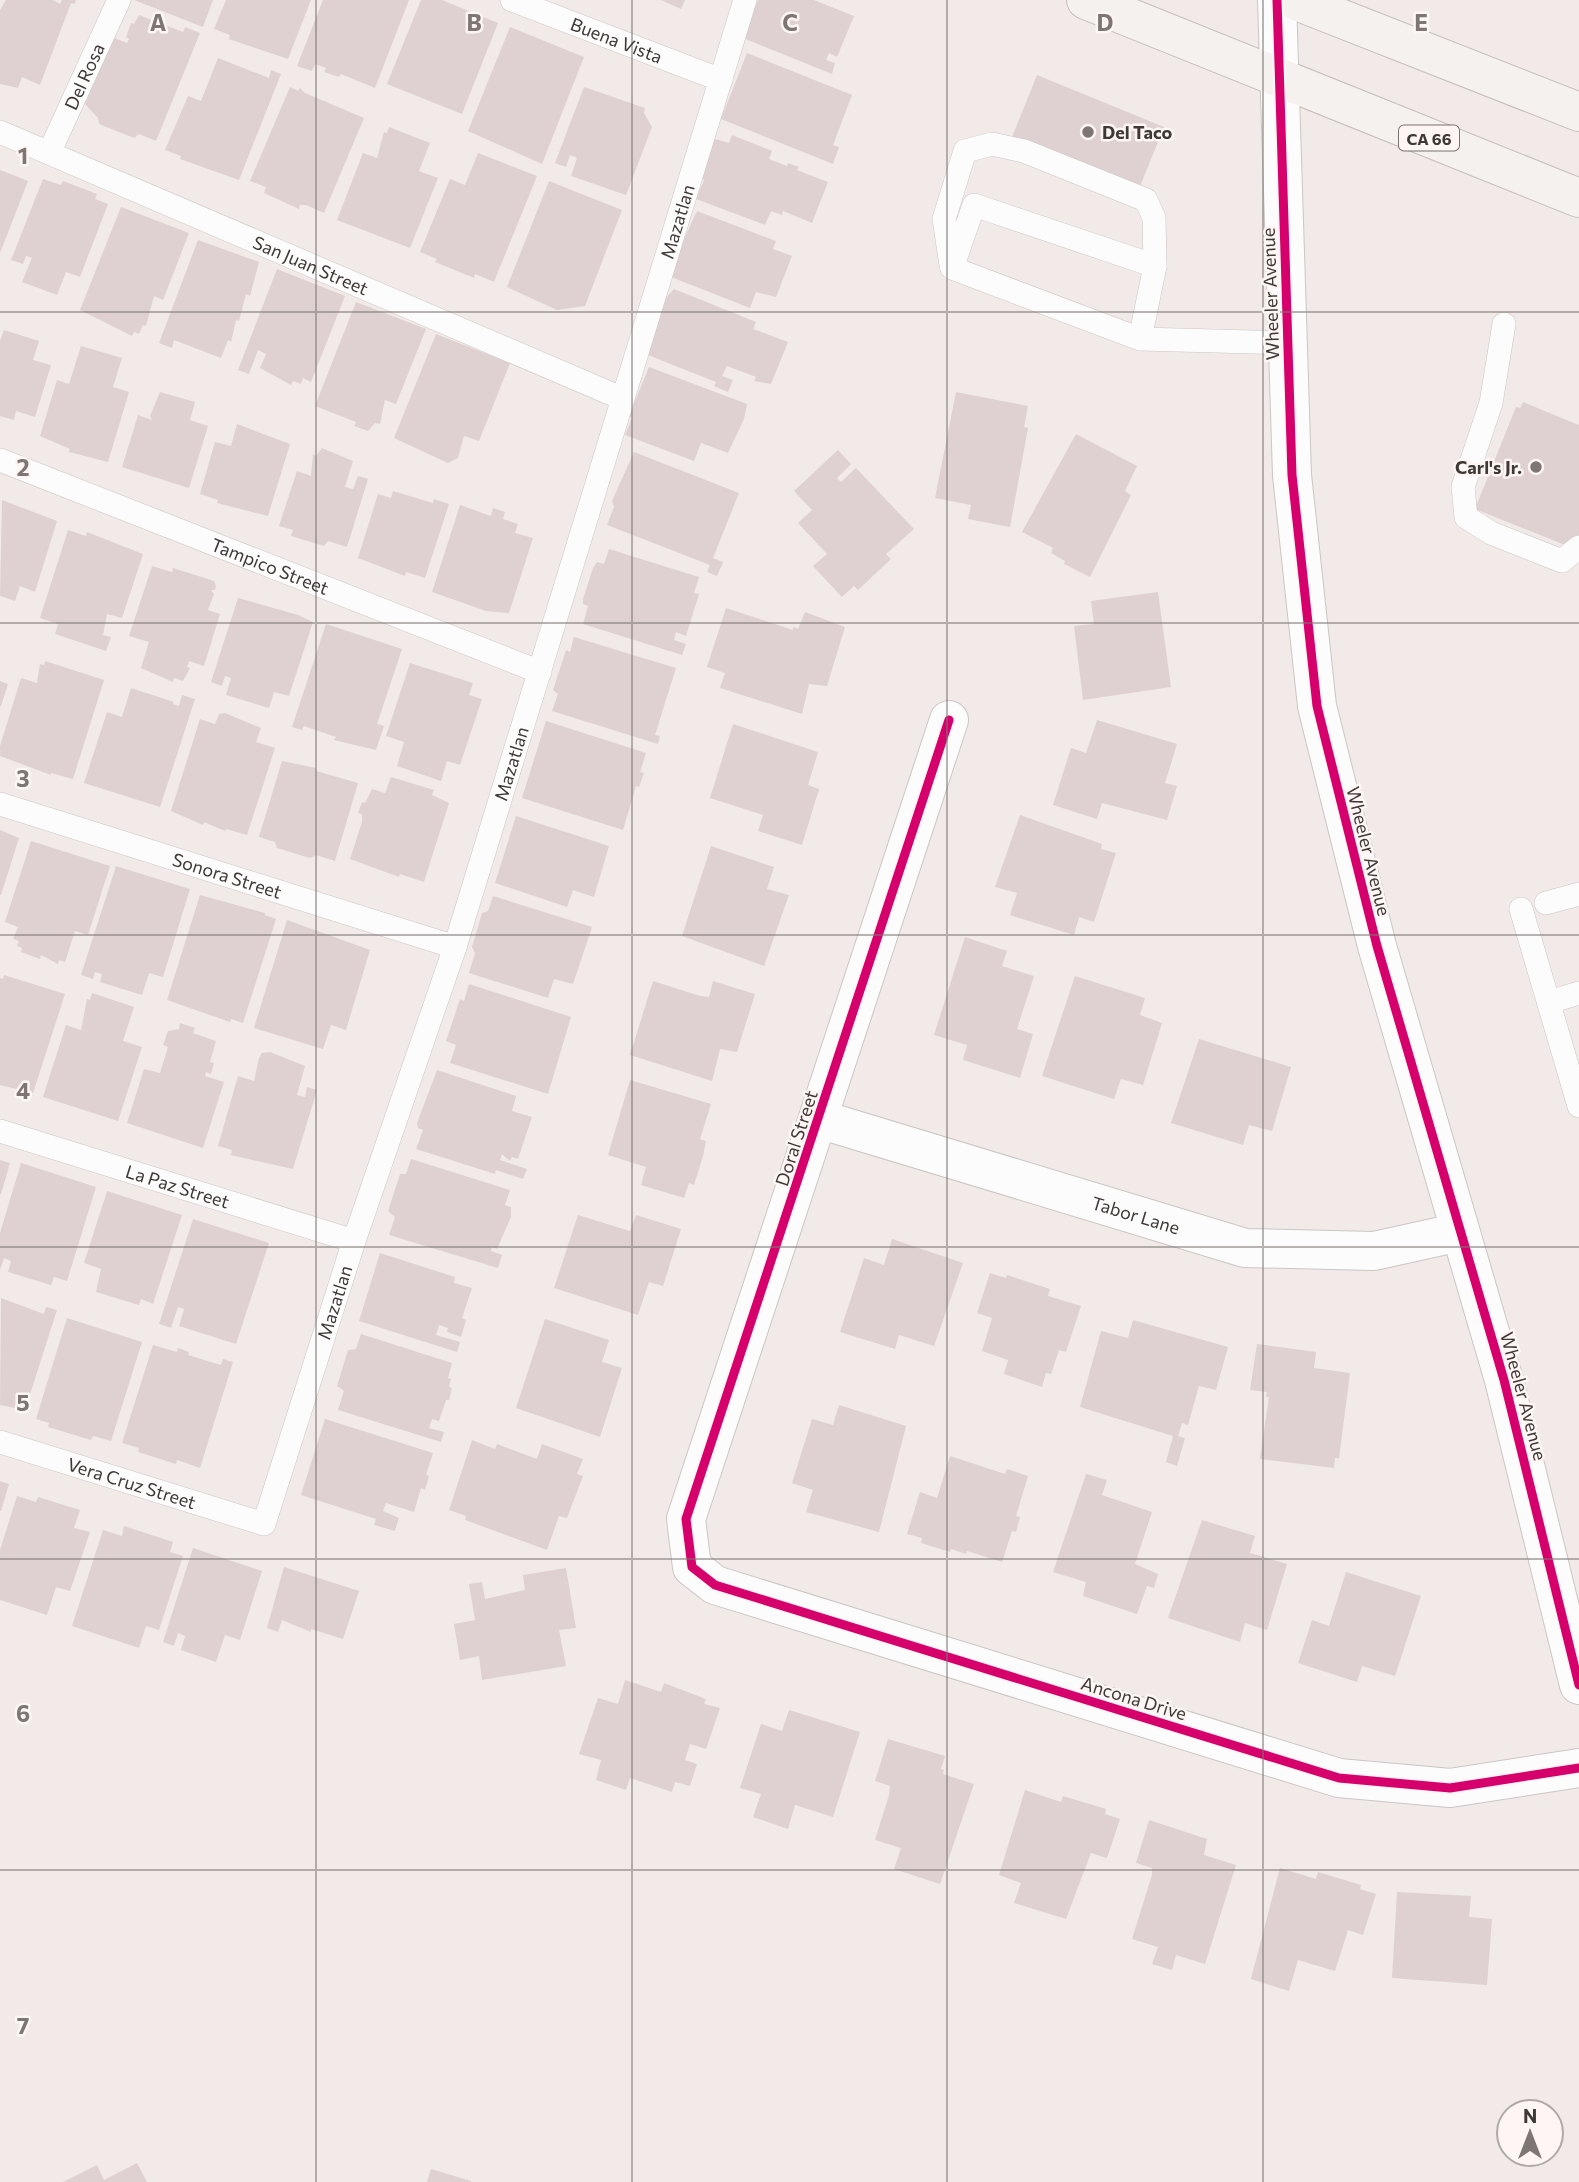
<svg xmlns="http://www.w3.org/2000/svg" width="1579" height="2182" font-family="Commissioner,sans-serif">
<rect width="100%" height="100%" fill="#f1eae8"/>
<g fill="#dfd1d2">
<polygon points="6,0 53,0 60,4 62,0 76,0 75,4 71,3 40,85 22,77 18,88 0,84 0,10"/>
<polygon points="134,0 213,0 203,27"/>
<polygon points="226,0 311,0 288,59 229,39 230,35 214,29"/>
<polygon points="323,0 409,0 375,88 341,74 339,77 324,72 326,68 315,64 312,71 297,66"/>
<polygon points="421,0 442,0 498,23 462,114 387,84"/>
<polygon points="661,0 685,0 681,9"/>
<polygon points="758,0 814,0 854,16 837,57 829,53 826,60 835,63 832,74 743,38"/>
<polygon points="139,15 183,32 185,27 200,33 156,141 139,134 134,138 99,124 98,118 85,104 112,37 127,43 129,39 126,37 131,23 134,24"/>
<polygon points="510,27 584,57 542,164 468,131"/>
<polygon points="747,53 852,95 833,145 839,147 833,164 721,119"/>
<polygon points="218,58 269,78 271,70 281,74 239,180 180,159 181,156 165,150 188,96 201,101"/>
<polygon points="1037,75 1164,127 1139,189 1012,137"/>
<polygon points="290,87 298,91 300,88 305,93 364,118 324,213 306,205 300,205 299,209 264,193 266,187 250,181"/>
<polygon points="584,87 645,108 644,113 652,127 626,195 571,176 577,158 570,155 566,167 555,163"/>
<polygon points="389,127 430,143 419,171 438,178 410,248 337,220 363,153 377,158 384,132 387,133"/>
<polygon points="732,135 772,151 769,159 787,166 788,163 799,167 797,170 828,182 812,223 783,211 782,215 771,211 765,225 696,199 704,180 700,176 715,139 729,143"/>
<polygon points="478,153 537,176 494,282 475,274 474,278 435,262 437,259 420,252 450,179 465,185"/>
<polygon points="0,170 28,181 0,253"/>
<polygon points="43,179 61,185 63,181 97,194 95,199 108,204 80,277 66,272 57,295 22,282 32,258 26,256 23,264 11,260"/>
<polygon points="549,181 622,210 585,306 557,310 507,287"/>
<polygon points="121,207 189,233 163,300 154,296 146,326 143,325 139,334 134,332 132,336 80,310"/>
<polygon points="697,211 776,241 773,249 792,256 776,297 756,292 750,308 671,277 680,253 678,252"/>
<polygon points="198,240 259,262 250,296 246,294 239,321 236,320 231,342 228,340 221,358 174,340 172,348 159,343"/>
<polygon points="277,269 345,296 311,382 303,378 301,384 293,381 291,385 260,368 266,354 258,350 249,374 238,370"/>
<polygon points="674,289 756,322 753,329 788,342 771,384 754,381 756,377 727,366 722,376 733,380 728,392 714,386 716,382 648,355 665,299"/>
<polygon points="356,302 426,329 396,404 385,400 380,424 375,423 368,431 354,426 356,422 315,406"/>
<polygon points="4,330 39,341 33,360 51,365 35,417 16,411 14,420 0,416 0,341"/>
<polygon points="436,334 510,363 479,441 464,436 458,458 448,463 394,438"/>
<polygon points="81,346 122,358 113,387 129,392 108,462 69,452 70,449 40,436 57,380 69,384"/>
<polygon points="649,367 747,404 744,419 728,453 701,443 694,461 625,435 632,418 629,416"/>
<polygon points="160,392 195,402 190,420 208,426 189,488 122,467 138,415 152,420 150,416"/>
<polygon points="956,392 1028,406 1024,427 1028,428 1010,527 968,519 971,505 935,498"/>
<polygon points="1523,402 1579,425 1579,539 1575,549 1475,509 1516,407 1520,408"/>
<polygon points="237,424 290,444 268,516 217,503 218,500 200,494 215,442 231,446"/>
<polygon points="1076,434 1137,466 1125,491 1131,495 1090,577 1064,564 1065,561 1051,553 1053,548 1022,532"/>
<polygon points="322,448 353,461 345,487 353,489 358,476 368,479 347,547 328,541 324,546 291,536 293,530 279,526 297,471 311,476 313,454 316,456"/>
<polygon points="838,450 851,464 837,478 841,482 856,468 914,529 886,554 891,559 858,590 854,586 842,597 813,566 827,554 798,523 812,510 794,491"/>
<polygon points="634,452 739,493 713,558 723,562 717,576 707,572 710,565 607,525 614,507 612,501"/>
<polygon points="393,491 433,503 434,499 449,504 425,578 406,572 405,576 358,558 378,494 391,498"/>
<polygon points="2,500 57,521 35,592 20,586 15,601 0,596"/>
<polygon points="460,505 491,516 493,508 505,512 503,519 518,524 515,533 533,538 509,613 486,611 432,592"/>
<polygon points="68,530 86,536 87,532 143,554 122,618 107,614 103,635 111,637 106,651 55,634 58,624 40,618"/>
<polygon points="609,549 699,577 694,593 699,594 686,636 676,632 674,640 686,644 682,655 583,624 588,606 583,604 583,599 593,568 597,562 604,564"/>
<polygon points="152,566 172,572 173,568 214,581 216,586 215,590 211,590 214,594 208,610 220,614 204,666 189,661 187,667 190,668 183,681 174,678 173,682 141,668 149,642 129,636"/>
<polygon points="1158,592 1171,687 1083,700 1074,626 1094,624 1091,601"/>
<polygon points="238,598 298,615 313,622 289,696 274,692 269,708 226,695 231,678 225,676 222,686 211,682"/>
<polygon points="726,608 793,630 793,627 798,629 805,612 845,627 827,686 809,684 802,714 720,688 725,673 707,667"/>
<polygon points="326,624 402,649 377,724 384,726 376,750 334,740 336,737 304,726 302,730 292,727"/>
<polygon points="574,637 676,668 655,735 660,736 658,744 552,711 558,694 553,690 566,650 570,652"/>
<polygon points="45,661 104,680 73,779 51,773 51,775 0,756 0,746 21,678 37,683 40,664 44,665"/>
<polygon points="410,663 473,683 469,695 482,699 460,765 447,761 441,781 397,766 404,742 386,736"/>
<polygon points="0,681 8,684 1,706 0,706"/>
<polygon points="131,688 174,702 173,704 179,706 182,695 195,699 160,807 84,783 107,712 122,717"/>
<polygon points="225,713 261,728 256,742 275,748 247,835 226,829 225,831 204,822 203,825 171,811 200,719 215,724 219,714"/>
<polygon points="1097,720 1177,744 1165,783 1177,786 1167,820 1102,803 1097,819 1053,805 1071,748 1086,753"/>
<polygon points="546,721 646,753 640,772 644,773 639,787 636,786 623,830 522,798"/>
<polygon points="733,724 818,752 808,785 819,789 802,845 758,831 763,815 710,798"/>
<polygon points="282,761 316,768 316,771 358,783 335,861 316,855 310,858 277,848 275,842 259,837"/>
<polygon points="391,777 434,790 432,795 449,803 424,882 400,874 399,877 350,859 362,822 362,814 358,813 362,802 365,803 372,789 385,793"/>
<polygon points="1020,815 1102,844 1101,849 1116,853 1094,922 1079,917 1074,935 1010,915 1017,893 995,887"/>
<polygon points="516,816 609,846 594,897 573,890 567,907 495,883"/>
<polygon points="0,830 19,838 1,895 0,895"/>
<polygon points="31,841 110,866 88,935 75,931 65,962 59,960 58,964 41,955 40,959 21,952 22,948 17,946 19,941 13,939 18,927 5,922"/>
<polygon points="711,846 774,867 767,889 789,895 764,966 682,936"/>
<polygon points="116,866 190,889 163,977 149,973 142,995 100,982 102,974 95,972 93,979 81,975"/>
<polygon points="200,895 265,913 265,915 276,919 243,1023 231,1019 230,1022 167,1000"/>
<polygon points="493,896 592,927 573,984 554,979 548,998 469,973 475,953 472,947 482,913 488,911"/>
<polygon points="287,920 370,950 346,1030 331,1025 323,1049 254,1028"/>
<polygon points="965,937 1007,951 1002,966 1034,976 1017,1029 1033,1034 1020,1078 963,1060 967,1045 934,1035"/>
<polygon points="4,975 65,994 33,1093 0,1085 0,978 3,979"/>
<polygon points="1075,976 1145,998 1140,1015 1162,1023 1143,1085 1121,1079 1114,1099 1042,1076"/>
<polygon points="653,981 700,996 709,997 713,981 755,994 737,1052 720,1049 712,1081 630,1055"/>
<polygon points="469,984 571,1017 548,1094 450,1063 456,1045 446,1041 460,999 464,1001"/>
<polygon points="92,993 134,1007 123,1041 142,1047 118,1121 43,1097 66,1025 81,1030 87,999 90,1000"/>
<polygon points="180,1023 195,1028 193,1033 216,1041 210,1062 214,1063 211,1074 206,1072 205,1076 224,1082 203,1148 127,1123 144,1069 160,1073 168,1047 163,1045 168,1031 179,1029"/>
<polygon points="1199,1039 1291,1067 1272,1131 1249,1125 1243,1145 1171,1123"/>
<polygon points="270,1052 305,1066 297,1095 305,1097 307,1087 317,1090 293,1169 231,1155 232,1150 218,1146 238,1076 254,1081 259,1058 262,1053"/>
<polygon points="437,1070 516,1096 512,1111 532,1117 518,1159 512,1157 510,1161 502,1154 500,1160 527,1169 523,1179 496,1170 495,1174 416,1149 423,1130 418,1128 417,1123"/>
<polygon points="630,1080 711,1104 700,1139 706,1141 703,1156 694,1185 689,1183 684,1198 641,1185 646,1167 608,1155"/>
<polygon points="411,1159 510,1190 505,1205 511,1207 511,1217 497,1249 492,1247 491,1251 502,1255 498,1268 389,1235 395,1217 388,1211 400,1174 406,1174"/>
<polygon points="0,1160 10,1163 1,1194 0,1194"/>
<polygon points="21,1163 96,1187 67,1281 54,1277 51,1285 8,1272 11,1261 4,1258 0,1270 0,1233"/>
<polygon points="107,1191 182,1215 153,1304 141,1299 139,1305 96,1292 101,1269 84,1263"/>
<polygon points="578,1215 630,1231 636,1215 681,1229 663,1286 649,1282 638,1315 554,1288"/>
<polygon points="193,1219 269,1243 236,1344 179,1326 184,1309 178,1307 171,1328 159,1324"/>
<polygon points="892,1239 963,1263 934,1346 899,1335 895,1349 840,1332 864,1258 884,1265"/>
<polygon points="380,1253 455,1277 454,1283 472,1288 462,1318 466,1320 461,1337 447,1332 448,1328 439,1325 436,1335 460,1342 457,1352 359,1321"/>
<polygon points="990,1273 1006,1278 1007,1275 1050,1289 1048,1296 1081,1306 1066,1352 1059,1350 1051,1374 1046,1373 1042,1387 1004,1374 1008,1360 982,1351 992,1318 977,1313"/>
<polygon points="1,1298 44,1314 46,1307 57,1310 25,1410 0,1405"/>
<polygon points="67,1318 142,1342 111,1441 93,1436 91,1440 48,1427 49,1423 36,1419"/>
<polygon points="545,1319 609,1340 602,1362 622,1368 600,1437 516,1408"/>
<polygon points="1133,1320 1228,1347 1216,1390 1199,1386 1188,1425 1182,1423 1178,1436 1185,1438 1177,1466 1166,1462 1173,1436 1080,1407 1101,1331 1128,1338"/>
<polygon points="361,1334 452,1363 448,1378 451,1379 449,1387 452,1388 449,1400 446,1400 439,1421 432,1419 429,1428 444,1432 441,1442 338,1410 344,1391 337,1386 348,1350 356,1349"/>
<polygon points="1257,1344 1316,1352 1314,1368 1350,1373 1339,1458 1335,1458 1334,1468 1260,1459 1269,1397 1266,1397 1267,1392 1250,1390"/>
<polygon points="153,1345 177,1352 178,1348 189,1352 188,1355 221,1365 223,1359 233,1362 200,1468 177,1460 176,1464 138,1452 139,1448 122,1443"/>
<polygon points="839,1405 906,1426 879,1532 806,1512 813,1490 792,1483 812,1419 833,1425"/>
<polygon points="325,1419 433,1453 426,1475 429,1476 425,1490 421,1488 414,1512 386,1503 383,1511 399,1518 395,1531 374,1525 376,1519 301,1495"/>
<polygon points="472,1440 495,1449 497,1444 537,1459 542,1444 583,1459 577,1474 583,1476 567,1518 559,1516 547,1550 465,1520 466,1516 449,1510"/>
<polygon points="950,1456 1005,1474 1007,1469 1028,1476 1016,1516 1020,1517 1016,1532 1012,1531 1002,1562 967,1551 966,1554 951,1549 950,1552 921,1543 922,1538 907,1534 920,1492 937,1498"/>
<polygon points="1086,1474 1107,1480 1102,1495 1152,1512 1135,1564 1158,1574 1154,1588 1147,1586 1137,1614 1083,1596 1086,1582 1053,1572"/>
<polygon points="0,1481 9,1484 1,1511 0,1511"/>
<polygon points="17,1496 36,1502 38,1497 80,1510 74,1528 90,1532 70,1591 56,1587 47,1615 0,1600 0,1550"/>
<polygon points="1202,1520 1255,1536 1250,1553 1287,1564 1267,1630 1245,1623 1240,1642 1168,1618"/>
<polygon points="124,1526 173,1542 170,1552 183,1556 159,1630 146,1626 139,1648 72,1626 103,1530 122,1536"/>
<polygon points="193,1548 262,1571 240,1640 225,1635 216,1662 181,1650 185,1636 178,1633 174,1646 163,1642"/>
<polygon points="284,1567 359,1591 343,1639 311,1629 311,1632 282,1620 278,1632 267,1628"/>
<polygon points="566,1568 576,1628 559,1630 566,1666 482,1680 479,1656 460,1660 454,1624 475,1620 469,1584 482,1582 485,1599 525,1590 523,1575"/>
<polygon points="1346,1572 1421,1596 1395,1676 1362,1666 1357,1682 1298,1663 1312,1620 1329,1626"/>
<polygon points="625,1680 661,1692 664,1683 706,1699 704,1704 720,1708 706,1749 690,1744 685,1760 697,1764 690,1786 675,1782 672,1792 630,1778 626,1790 596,1780 601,1760 579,1754 598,1698 618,1704"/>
<polygon points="789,1710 860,1732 833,1817 795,1805 788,1829 753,1817 761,1794 740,1788 761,1724 782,1731"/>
<polygon points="888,1739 945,1756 941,1769 944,1770 943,1774 974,1784 940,1884 894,1869 901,1848 875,1840 889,1795 890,1786 875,1781"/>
<polygon points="1025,1790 1061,1802 1063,1796 1106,1809 1105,1814 1120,1819 1107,1858 1091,1853 1066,1919 1014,1903 1021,1883 999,1875"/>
<polygon points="1149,1820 1207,1839 1204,1855 1236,1865 1205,1964 1176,1955 1172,1970 1152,1964 1158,1947 1132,1939 1152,1875 1152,1868 1136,1863"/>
<polygon points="1280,1868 1316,1879 1318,1872 1361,1885 1360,1889 1376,1894 1363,1935 1348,1930 1335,1971 1298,1960 1289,1991 1251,1979"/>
<polygon points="1397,1892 1471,1896 1469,1917 1492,1919 1487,1985 1392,1978"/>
<polygon points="137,2163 147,2182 63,2182 97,2165 104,2180"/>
<polygon points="431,2169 471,2181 471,2182 427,2182"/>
</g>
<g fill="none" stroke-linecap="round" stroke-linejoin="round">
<defs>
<g id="lane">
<path id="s1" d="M512 0 721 80"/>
<path id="s2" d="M0 132 621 398"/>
<path id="s3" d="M50 151 119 0"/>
<polyline points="951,265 944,219 965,151 992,144 1024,151 1146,200 1154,218 1155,266"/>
<polyline points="1504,324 1491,403 1463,487 1466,517 1491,533 1562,561 1579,547"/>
<polyline points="1140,339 1155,266 974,205 952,268 1140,339 1287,343"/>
<path id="s4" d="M0 460 540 672"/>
<path id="s5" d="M0 804 455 947"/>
<polyline points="1546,903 1579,894"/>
<polyline points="1521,909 1579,1106"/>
<polyline points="1549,1002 1579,993"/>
<path id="s6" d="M0 1131 354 1241"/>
<path id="s7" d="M0 1442 264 1524 354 1241 455 947 745 0"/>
</g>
<g id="street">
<polyline points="949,720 686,1519 692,1567 715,1585 1339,1778 1450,1788 1579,1768"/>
<path id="s8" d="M819 1119 1245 1248 1374 1251 1460 1232"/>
</g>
<polyline id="secondary" points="1277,0 1292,475 1317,706 1377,946 1504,1380 1579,1685"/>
<g id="primary">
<polyline points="1086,0 1579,198"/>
<polyline points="1294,0 1579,112"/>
</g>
</defs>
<use href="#lane" stroke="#cbc6c4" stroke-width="24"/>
<use href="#street" stroke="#cbc6c4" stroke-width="40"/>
<use href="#secondary" stroke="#cbc6c4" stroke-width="40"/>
<use href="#primary" stroke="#c5bcb7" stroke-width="40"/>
<use href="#lane" stroke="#fdfcfc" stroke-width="23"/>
<use href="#street" stroke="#fdfcfc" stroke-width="38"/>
<use href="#secondary" stroke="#fdfcfc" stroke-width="38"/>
<use href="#primary" stroke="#f4f1ee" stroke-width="38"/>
<defs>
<g id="cycleway">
<polyline points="1277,0 1292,475 1317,706 1377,946 1504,1380 1579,1685"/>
<polyline points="949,720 686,1519 692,1567 715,1585 1339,1778 1450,1788 1579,1768"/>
</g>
</defs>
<use href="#cycleway" stroke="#fef5f4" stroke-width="13"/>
<use href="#cycleway" stroke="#d6006c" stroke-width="9"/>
</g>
<path fill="none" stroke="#7d7675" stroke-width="2" stroke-opacity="0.55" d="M316 0V2182M632 0V2182M947 0V2182M1263 0V2182M0 312H1579M0 623H1579M0 935H1579M0 1247H1579M0 1559H1579M0 1870H1579"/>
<g fill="#7d7675" stroke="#fef5f4" stroke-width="2.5">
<circle cx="1088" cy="132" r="7"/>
<circle cx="1536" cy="467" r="7"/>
</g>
<g text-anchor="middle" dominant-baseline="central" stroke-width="5" stroke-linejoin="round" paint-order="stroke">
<rect fill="#fef5f4" stroke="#787170" stroke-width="2" x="1399" y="125.5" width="60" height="25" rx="5"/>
<g font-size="16" font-weight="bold" fill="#3e3837">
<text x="1429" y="138">CA 66</text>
</g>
<g font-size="18" fill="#3e3837" stroke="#fef5f4">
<text stroke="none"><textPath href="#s1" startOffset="112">Buena Vista</textPath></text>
<text stroke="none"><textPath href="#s3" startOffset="82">Del Rosa</textPath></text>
<text stroke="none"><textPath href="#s7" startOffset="1643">Mazatlan</textPath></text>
<text stroke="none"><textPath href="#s2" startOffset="338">San Juan Street</textPath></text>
<text transform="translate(1270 294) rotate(-92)">Wheeler Avenue</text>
<text stroke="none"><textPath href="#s4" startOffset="290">Tampico Street</textPath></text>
<text stroke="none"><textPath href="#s7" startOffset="1076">Mazatlan</textPath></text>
<text transform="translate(1369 851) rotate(76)">Wheeler Avenue</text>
<text stroke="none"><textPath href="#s5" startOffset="238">Sonora Street</textPath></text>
<text transform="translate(796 1138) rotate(-72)">Doral Street</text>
<text stroke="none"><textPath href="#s6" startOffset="186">La Paz Street</textPath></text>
<text stroke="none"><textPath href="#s8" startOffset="331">Tabor Lane</textPath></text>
<text stroke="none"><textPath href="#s7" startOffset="509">Mazatlan</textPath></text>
<text transform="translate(1524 1396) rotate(75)">Wheeler Avenue</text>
<text stroke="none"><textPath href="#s7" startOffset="138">Vera Cruz Street</textPath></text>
<text transform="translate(1134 1698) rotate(17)">Ancona Drive</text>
</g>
<g font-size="18" font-weight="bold" fill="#3e3837" stroke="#fef5f4" text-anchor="start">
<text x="1102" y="132">Del Taco</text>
<text x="1522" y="467" text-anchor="end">Carl's Jr.</text>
</g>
</g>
<g font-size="23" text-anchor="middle" font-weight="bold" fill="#7d7675" stroke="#fef5f4" stroke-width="5" stroke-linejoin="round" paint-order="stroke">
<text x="158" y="31">A</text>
<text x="474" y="31">B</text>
<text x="790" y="31">C</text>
<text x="1105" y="31">D</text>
<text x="1421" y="31">E</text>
<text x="23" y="164">1</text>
<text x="23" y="476">2</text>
<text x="23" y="787">3</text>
<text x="23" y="1099">4</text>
<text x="23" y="1411">5</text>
<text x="23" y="1722">6</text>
<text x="23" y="2034">7</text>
</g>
<g transform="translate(1530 2133)"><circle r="33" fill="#fef5f4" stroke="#b1a9a8" stroke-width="2"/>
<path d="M0-5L12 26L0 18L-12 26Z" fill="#7d7675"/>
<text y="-10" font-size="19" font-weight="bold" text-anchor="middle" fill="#3e3837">N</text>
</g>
</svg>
